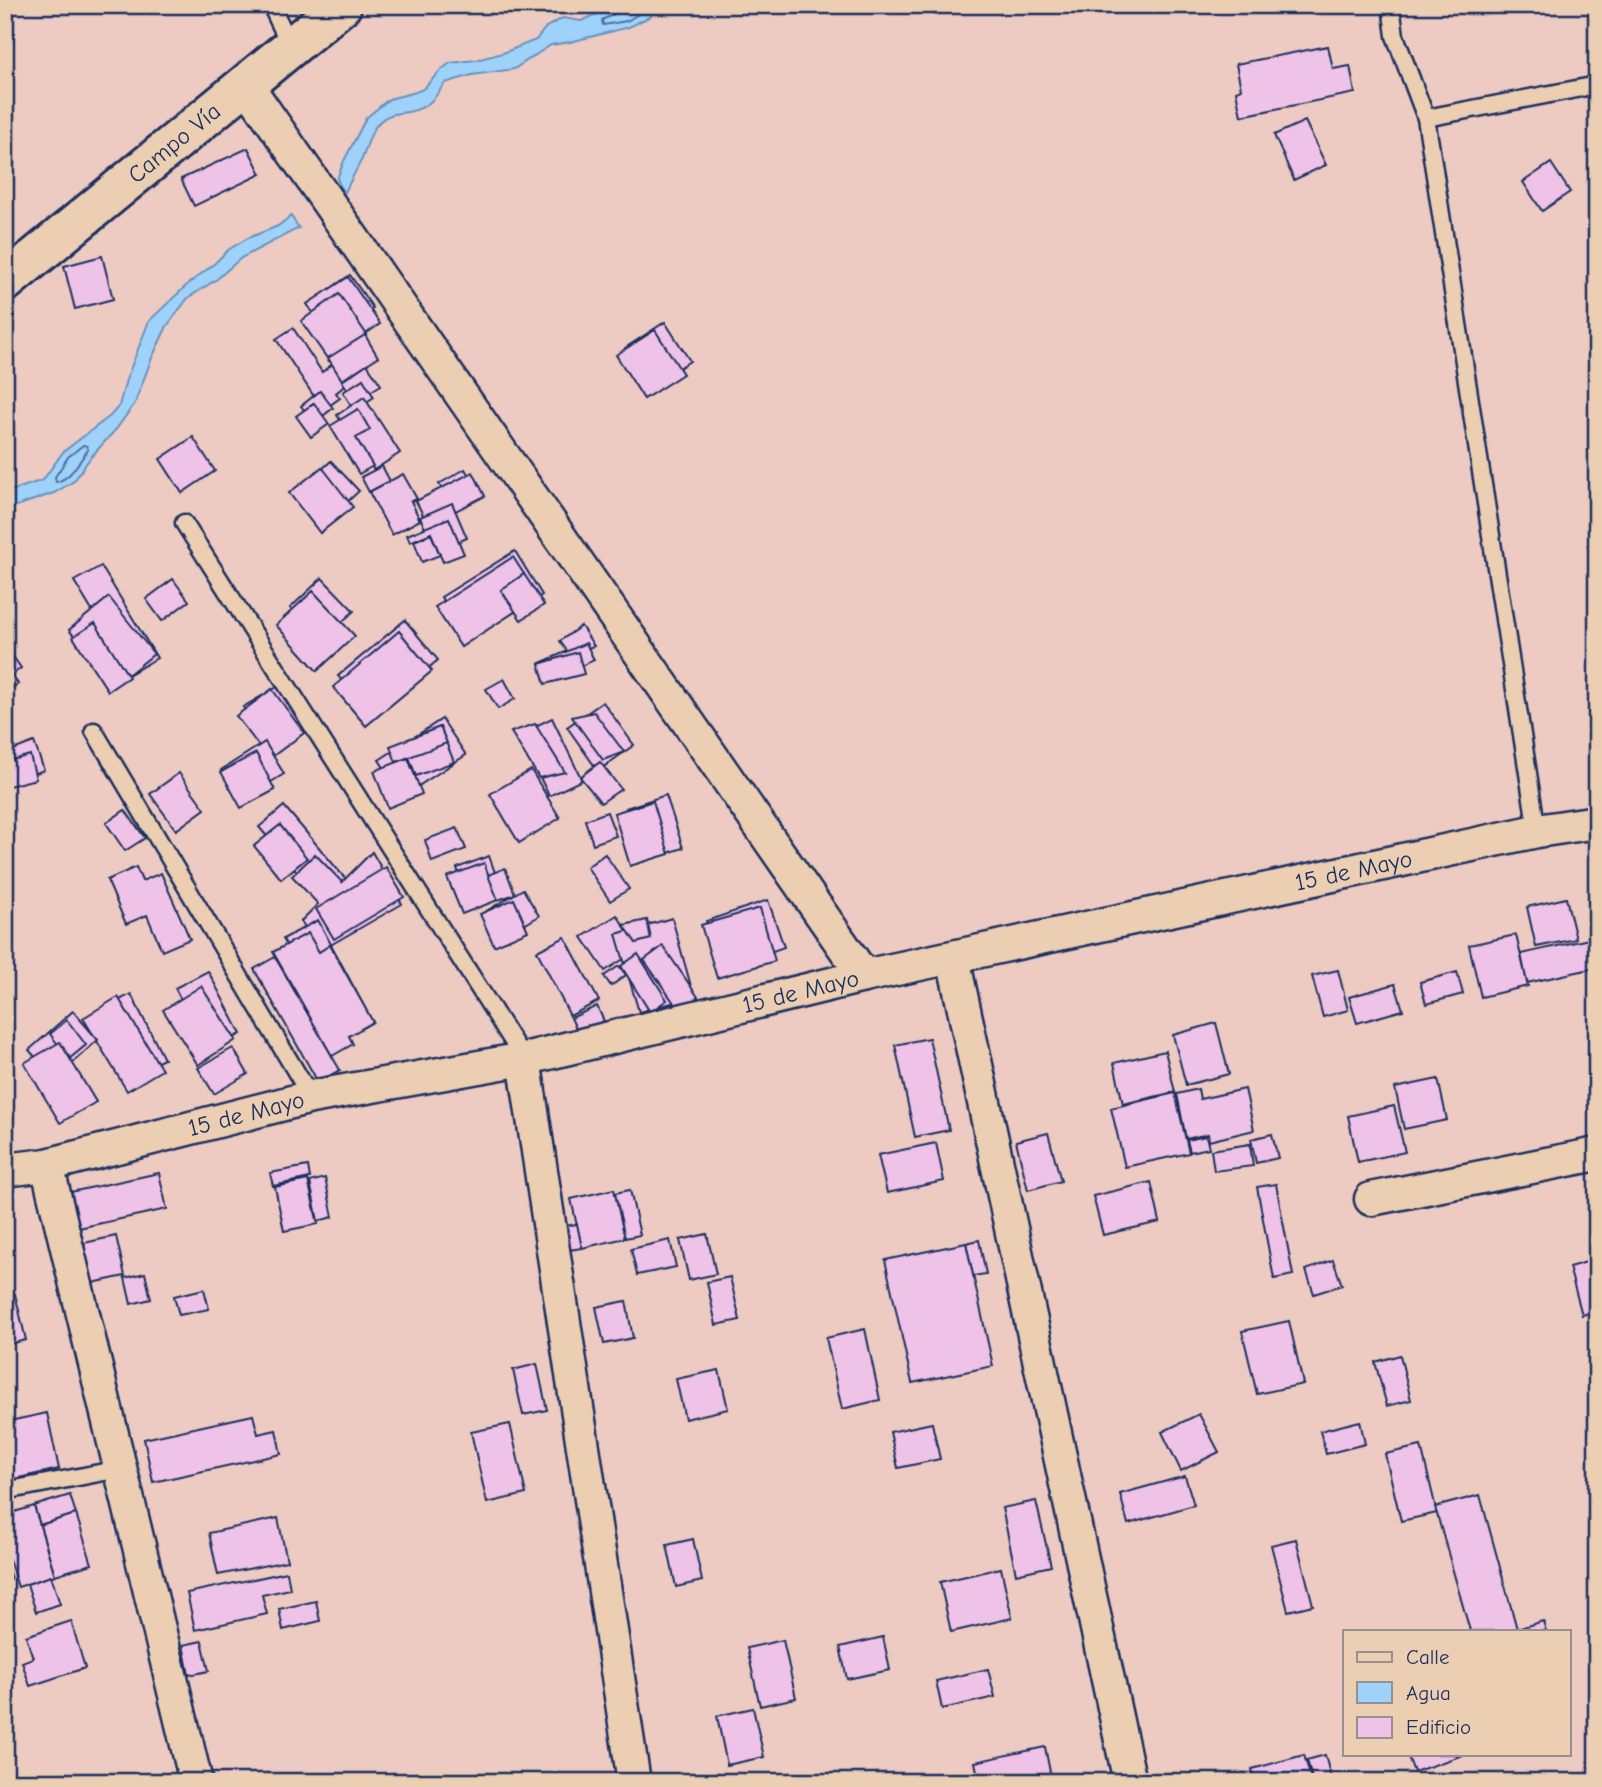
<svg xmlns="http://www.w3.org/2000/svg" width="1602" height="1787" font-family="'Comic Neue',sans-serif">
<rect width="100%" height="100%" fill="#edcbc2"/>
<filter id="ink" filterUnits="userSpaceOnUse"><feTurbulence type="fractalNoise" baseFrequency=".0143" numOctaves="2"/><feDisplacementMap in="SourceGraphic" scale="14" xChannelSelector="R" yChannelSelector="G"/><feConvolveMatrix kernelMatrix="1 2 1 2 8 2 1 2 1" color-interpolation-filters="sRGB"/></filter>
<g filter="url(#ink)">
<g fill="#9ed2fb" stroke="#6a91bc" stroke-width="2">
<path d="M619 5H664L649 17 629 27 570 42 551 45 514 69 472 75 445 83C434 99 429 108 408 112 401 113 393 113 386 117 371 125 368 145 362 159 356 170 350 182 344 194L337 179 344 161 366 118 389 99 416 92 423 89 441 70 450 63 476 60 503 53 536 40 546 27 563 18 581 21Z"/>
<polygon points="291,216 299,228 241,258 217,279 188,298 167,326 151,360 135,403 117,428 90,458 74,481 54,493 5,510 5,493 43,480 63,452 110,416 119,406 126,380 149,321 188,284 214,264 228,250 248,238 278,226"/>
</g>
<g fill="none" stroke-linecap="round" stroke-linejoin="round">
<g stroke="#4f709d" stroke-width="2">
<polyline points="619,5 616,13 602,20 603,25 627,21 653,5"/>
<path d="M83 445 87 446 88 450C79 461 71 479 56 482L55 477 68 457Z"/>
</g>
</g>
<g fill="#efc2e7" stroke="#1b2f5e" stroke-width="2">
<polygon points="1328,46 1333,69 1350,66 1355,93 1241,116 1236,91 1241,89 1236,64"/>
<polygon points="1305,121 1326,165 1294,180 1274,135"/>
<polygon points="248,148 261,174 194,206 181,179"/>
<polygon points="1551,163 1570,192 1542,211 1523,182"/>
<polygon points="102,256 113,299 75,309 64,266"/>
<polygon points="350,275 373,308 357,320 339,294 327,302 322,295"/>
<polygon points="348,277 380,324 339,352 307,304"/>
<polygon points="339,294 367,335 329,361 301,321"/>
<polygon points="665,322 690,361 649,387 625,348"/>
<polygon points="293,328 322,372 339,359 355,377 336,393 340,398 323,410 276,339"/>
<polygon points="655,330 683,374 644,399 616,355"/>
<polygon points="365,335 378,357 342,380 328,358"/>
<polygon points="367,364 381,385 355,401 342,381"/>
<polygon points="363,379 374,397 354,410 343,392"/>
<polygon points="320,391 333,408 314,423 301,406"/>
<polygon points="364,397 400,453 374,470 337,415"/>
<polygon points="314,403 329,424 311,437 296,416"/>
<polygon points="358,409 370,430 356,438 373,466 359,474 330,426"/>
<polygon points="193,437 215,471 182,493 160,459"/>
<polygon points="331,461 359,491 329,519 300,489"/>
<polygon points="382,466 390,481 369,492 361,477"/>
<polygon points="322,467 353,507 320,533 289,493"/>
<polygon points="465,469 478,491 453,506 439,484"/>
<polygon points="473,472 485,496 428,525 416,501"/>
<polygon points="403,474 417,499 411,501 420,520 392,535 369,492"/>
<polygon points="452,503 467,538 435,552 420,517"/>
<polygon points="449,518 464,554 443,562 431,533 410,542 407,535"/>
<polygon points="431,534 440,555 422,562 414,541"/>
<polygon points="515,551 542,595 468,641 441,597"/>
<polygon points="513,557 524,574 501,590 516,611 461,647 435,607"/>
<polygon points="101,566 157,658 130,674 74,581"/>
<polygon points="524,574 544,605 521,620 501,590"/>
<polygon points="322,578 354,611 321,641 290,608"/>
<polygon points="173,579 189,601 162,621 146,599"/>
<polygon points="313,591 355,636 317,671 276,625"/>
<polygon points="109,597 154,654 114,686 69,630"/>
<polygon points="405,620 438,660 371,716 338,676"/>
<polygon points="95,623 129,677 108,691 73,637"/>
<polygon points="581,626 594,646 569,654 560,641"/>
<polygon points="399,631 432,671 366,726 333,687"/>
<polygon points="586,643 594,660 548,681 540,663"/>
<polygon points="5,645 21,668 5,680"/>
<polygon points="578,652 584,674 545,684 539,664"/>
<polygon points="5,665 18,684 5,693"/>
<polygon points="504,679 515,699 498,709 486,689"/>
<polygon points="279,686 300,721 265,742 243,707"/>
<polygon points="272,689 304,733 269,759 236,716"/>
<polygon points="603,702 634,745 598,771 567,727"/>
<polygon points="594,712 624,752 603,760 572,717"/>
<polygon points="552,718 582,780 549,796 519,734"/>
<polygon points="442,719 466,755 403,796 379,760"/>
<polygon points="535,724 565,772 539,778 511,732"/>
<polygon points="440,727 454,762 416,776 403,741"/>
<polygon points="440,727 447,743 396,762 390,746"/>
<polygon points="34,742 44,770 9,783 5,773 5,753"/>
<polygon points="265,742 284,774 240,801 221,770"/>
<polygon points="256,753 275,790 241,808 221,772"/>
<polygon points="30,755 36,779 5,787 5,762"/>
<polygon points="408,758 422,794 388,808 374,771"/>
<polygon points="600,762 621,789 601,803 580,777"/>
<polygon points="531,770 560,818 519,843 490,794"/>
<polygon points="179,773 205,809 176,830 150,794"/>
<polygon points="666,795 683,848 643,861 626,808"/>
<polygon points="653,801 669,854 630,866 614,813"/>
<polygon points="284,806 349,883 325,904 259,827"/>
<polygon points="125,810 145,838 125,851 106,823"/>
<polygon points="607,812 616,836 593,844 585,820"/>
<polygon points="280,825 307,858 281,879 254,846"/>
<polygon points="457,828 466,849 432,862 425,840"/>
<polygon points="372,852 402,904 320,951 301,921 318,904 292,876 315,854 342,882"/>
<polygon points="605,854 629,889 610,901 587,867"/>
<polygon points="489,856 502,892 470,903 457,868"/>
<polygon points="484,863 498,900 462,914 447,877"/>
<polygon points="136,867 142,881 161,873 190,939 162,951 147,915 126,924 107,880"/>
<polygon points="386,867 404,897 334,939 316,909"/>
<polygon points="505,868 515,894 498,900 488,875"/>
<polygon points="523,889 539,916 504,937 488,910"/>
<polygon points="1566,898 1576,939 1536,947 1527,907"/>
<polygon points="514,899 528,931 494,946 480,914"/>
<polygon points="768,900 784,947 723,969 706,921"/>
<polygon points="760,908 775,961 717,978 701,925"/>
<polygon points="617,915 639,949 605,971 582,937"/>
<polygon points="672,918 694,997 639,1012 616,934"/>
<polygon points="318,920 365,1008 331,1027 283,939"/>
<polygon points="647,920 651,939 636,943 624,925"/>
<polygon points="308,933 319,952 330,945 373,1022 349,1036 353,1044 332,1056 273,952"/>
<polygon points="1516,935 1528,986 1481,997 1469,945"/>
<polygon points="565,937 599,1001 570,1016 537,951"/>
<polygon points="1589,939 1595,968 1527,983 1521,954"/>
<polygon points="663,946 698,997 679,1010 644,960"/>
<polygon points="638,954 667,1000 650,1012 621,966"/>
<polygon points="275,957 340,1070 318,1082 254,969"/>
<polygon points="619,966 626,975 611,986 604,976"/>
<polygon points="1338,970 1348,1010 1323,1017 1312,976"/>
<polygon points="208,971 241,1034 207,1051 175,988"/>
<polygon points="1457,972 1463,994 1426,1004 1420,982"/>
<polygon points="1395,984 1403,1010 1357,1023 1349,997"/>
<polygon points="201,986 236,1040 198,1065 163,1010"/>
<polygon points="131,994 164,1059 137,1072 104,1008"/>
<polygon points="118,997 162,1070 127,1091 83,1018"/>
<polygon points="597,1006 604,1021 578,1033 571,1018"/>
<polygon points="73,1011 98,1040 54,1079 29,1050"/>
<polygon points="67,1020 86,1045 69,1059 50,1034"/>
<polygon points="1216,1023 1229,1074 1186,1085 1173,1035"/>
<polygon points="929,1038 949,1130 915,1137 895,1045"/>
<polygon points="60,1042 96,1102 60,1123 24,1063"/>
<polygon points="233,1048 248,1074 214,1094 198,1068"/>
<polygon points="1165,1051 1175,1092 1123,1104 1114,1063"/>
<polygon points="1438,1079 1447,1120 1404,1129 1395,1088"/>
<polygon points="1198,1089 1200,1099 1245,1089 1254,1130 1209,1141 1208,1134 1186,1139 1177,1094"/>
<polygon points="1175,1093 1189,1153 1125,1167 1111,1108"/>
<polygon points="1394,1106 1405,1152 1358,1162 1348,1116"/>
<polygon points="1048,1133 1061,1181 1028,1190 1016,1141"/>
<polygon points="1272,1134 1278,1158 1256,1163 1251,1139"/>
<polygon points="1206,1136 1209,1148 1190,1152 1187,1140"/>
<polygon points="936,1143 944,1181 887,1193 878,1155"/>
<polygon points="1250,1144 1253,1166 1214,1171 1211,1150"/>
<polygon points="308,1166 310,1178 273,1186 270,1173"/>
<polygon points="159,1173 167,1209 74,1229 66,1193"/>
<polygon points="325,1178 333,1217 318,1221 310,1182"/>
<polygon points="308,1180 318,1224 284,1231 275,1187"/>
<polygon points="1151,1182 1160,1222 1103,1235 1093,1196"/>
<polygon points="1276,1184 1293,1275 1274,1279 1257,1187"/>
<polygon points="614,1189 625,1238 582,1248 571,1199"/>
<polygon points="630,1190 640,1235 625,1238 615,1193"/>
<polygon points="577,1224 582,1248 569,1250 564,1226"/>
<polygon points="707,1234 716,1274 689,1280 680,1240"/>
<polygon points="116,1236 125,1276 92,1283 84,1243"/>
<polygon points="670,1240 676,1267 637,1275 631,1249"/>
<polygon points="979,1240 986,1274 973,1276 966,1243"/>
<polygon points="966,1243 993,1366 912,1383 885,1260"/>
<polygon points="1597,1259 1597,1311 1582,1315 1569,1267"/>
<polygon points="1333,1260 1342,1285 1314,1294 1306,1270"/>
<polygon points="145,1273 151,1299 131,1304 125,1278"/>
<polygon points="730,1277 740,1320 716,1325 707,1282"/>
<polygon points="204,1289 209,1309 179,1315 174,1296"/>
<polygon points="15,1294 26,1340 5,1345 5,1297"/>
<polygon points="626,1301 633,1338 604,1344 596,1307"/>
<polygon points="1289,1321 1303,1384 1257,1394 1242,1331"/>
<polygon points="865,1329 880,1400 842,1409 826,1338"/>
<polygon points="1400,1355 1411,1400 1387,1406 1375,1362"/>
<polygon points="537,1364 547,1410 523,1415 513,1370"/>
<polygon points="719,1370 728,1409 685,1419 676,1379"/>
<polygon points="47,1413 59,1469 5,1481 5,1422"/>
<polygon points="1199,1414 1219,1452 1181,1471 1162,1432"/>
<polygon points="253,1415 258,1434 276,1430 281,1454 153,1482 144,1439"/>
<polygon points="1360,1421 1365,1444 1326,1454 1320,1431"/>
<polygon points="932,1423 940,1459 898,1468 890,1432"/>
<polygon points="510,1424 526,1494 487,1503 471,1432"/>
<polygon points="1421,1446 1437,1513 1401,1521 1385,1454"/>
<polygon points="1185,1476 1194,1505 1128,1524 1120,1494"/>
<polygon points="70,1495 76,1514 40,1525 34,1506"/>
<polygon points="1480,1495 1517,1629 1507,1631 1470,1631 1435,1507"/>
<polygon points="1036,1501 1051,1566 1016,1574 1002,1508"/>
<polygon points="34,1506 55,1575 18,1587 5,1547 5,1515"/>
<polygon points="76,1514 92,1564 55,1575 40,1525"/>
<polygon points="278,1518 287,1561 218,1575 209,1533"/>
<polygon points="693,1539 702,1581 676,1587 667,1545"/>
<polygon points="1296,1539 1313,1605 1288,1611 1271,1545"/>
<polygon points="5,1559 11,1579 5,1580"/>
<polygon points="1001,1568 1012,1618 951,1632 940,1582"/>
<polygon points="287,1572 290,1589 262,1595 267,1614 195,1630 187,1593"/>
<polygon points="51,1576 60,1604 36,1612 27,1584"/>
<polygon points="316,1601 320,1621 283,1630 279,1609"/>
<polygon points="71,1621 85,1668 30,1686 22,1662 33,1658 26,1636"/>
<polygon points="1543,1621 1546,1631 1507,1631 1517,1629"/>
<polygon points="883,1637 890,1670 847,1679 840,1647"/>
<polygon points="783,1640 796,1698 760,1706 747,1648"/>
<polygon points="202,1641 209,1671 189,1675 183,1645"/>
<polygon points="988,1669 995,1697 942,1709 936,1681"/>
<polygon points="753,1708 764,1757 727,1765 717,1716"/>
<polygon points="1045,1747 1052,1782 979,1782 975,1762"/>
<polygon points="1407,1754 1463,1754 1463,1755 1414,1772"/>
<polygon points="1304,1755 1312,1782 1255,1782 1252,1769"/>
<polygon points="1325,1755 1332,1782 1313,1782 1307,1760"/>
<polygon points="839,1777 840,1782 818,1782"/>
</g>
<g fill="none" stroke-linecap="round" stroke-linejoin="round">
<defs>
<g id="lane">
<polyline points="271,5 291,47"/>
<polyline points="1391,5 1395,36 1426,118 1537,831"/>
<polyline points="1426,118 1597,85"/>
<polyline points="184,523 524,1059"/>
<polyline points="94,731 311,1097"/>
<polyline points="5,1491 120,1469"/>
</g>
<g id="street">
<polyline points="246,84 864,976"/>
<polyline points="953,958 1130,1782"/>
<polyline points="524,1059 634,1782"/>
<polyline points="47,1165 196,1782"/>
<path id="s1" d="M5 1170 47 1165 311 1097 524 1059 864 976 1537 831 1597 822"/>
<polyline points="1371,1199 1597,1154"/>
</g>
<g id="secondary">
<path id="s2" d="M5 282 342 5"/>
</g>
</defs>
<use href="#lane" stroke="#1b2f5e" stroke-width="21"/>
<use href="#street" stroke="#1b2f5e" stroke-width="37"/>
<use href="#secondary" stroke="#1b2f5e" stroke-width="44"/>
<use href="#lane" stroke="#eccfb2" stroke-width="16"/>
<use href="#street" stroke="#eccfb2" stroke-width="32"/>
<use href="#secondary" stroke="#eccfb2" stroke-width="38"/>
</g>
</g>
<g text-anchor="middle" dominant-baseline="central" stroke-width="7" stroke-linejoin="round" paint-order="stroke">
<g font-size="24" fill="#1b2f5e" stroke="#eccfb2">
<text stroke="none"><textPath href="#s2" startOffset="219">Campo Vía</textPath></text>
<text stroke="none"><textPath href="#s1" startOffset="1382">15 de Mayo</textPath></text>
<text stroke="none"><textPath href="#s1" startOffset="816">15 de Mayo</textPath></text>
<text stroke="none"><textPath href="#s1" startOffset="248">15 de Mayo</textPath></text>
</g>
</g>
<rect width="1602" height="1787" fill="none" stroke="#eccfb2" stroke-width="28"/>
<rect x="14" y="14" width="1574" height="1759" fill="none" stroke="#1b2f5e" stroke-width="2.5" filter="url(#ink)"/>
<rect x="1343" y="1630" width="228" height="126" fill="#eccfb2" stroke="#988f90" stroke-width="2"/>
<rect x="1357" y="1652" width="35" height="10" fill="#eccfb2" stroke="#988f90" stroke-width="2"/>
<text x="1406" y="1664" font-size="21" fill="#1b2f5e">Calle</text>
<rect x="1357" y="1682" width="35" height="21" fill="#9ed2fb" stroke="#988f90" stroke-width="2"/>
<text x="1406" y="1700" font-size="21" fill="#1b2f5e">Agua</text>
<rect x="1357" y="1717" width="35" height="21" fill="#efc2e7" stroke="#988f90" stroke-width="2"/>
<text x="1406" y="1734" font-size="21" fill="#1b2f5e">Edificio</text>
</svg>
